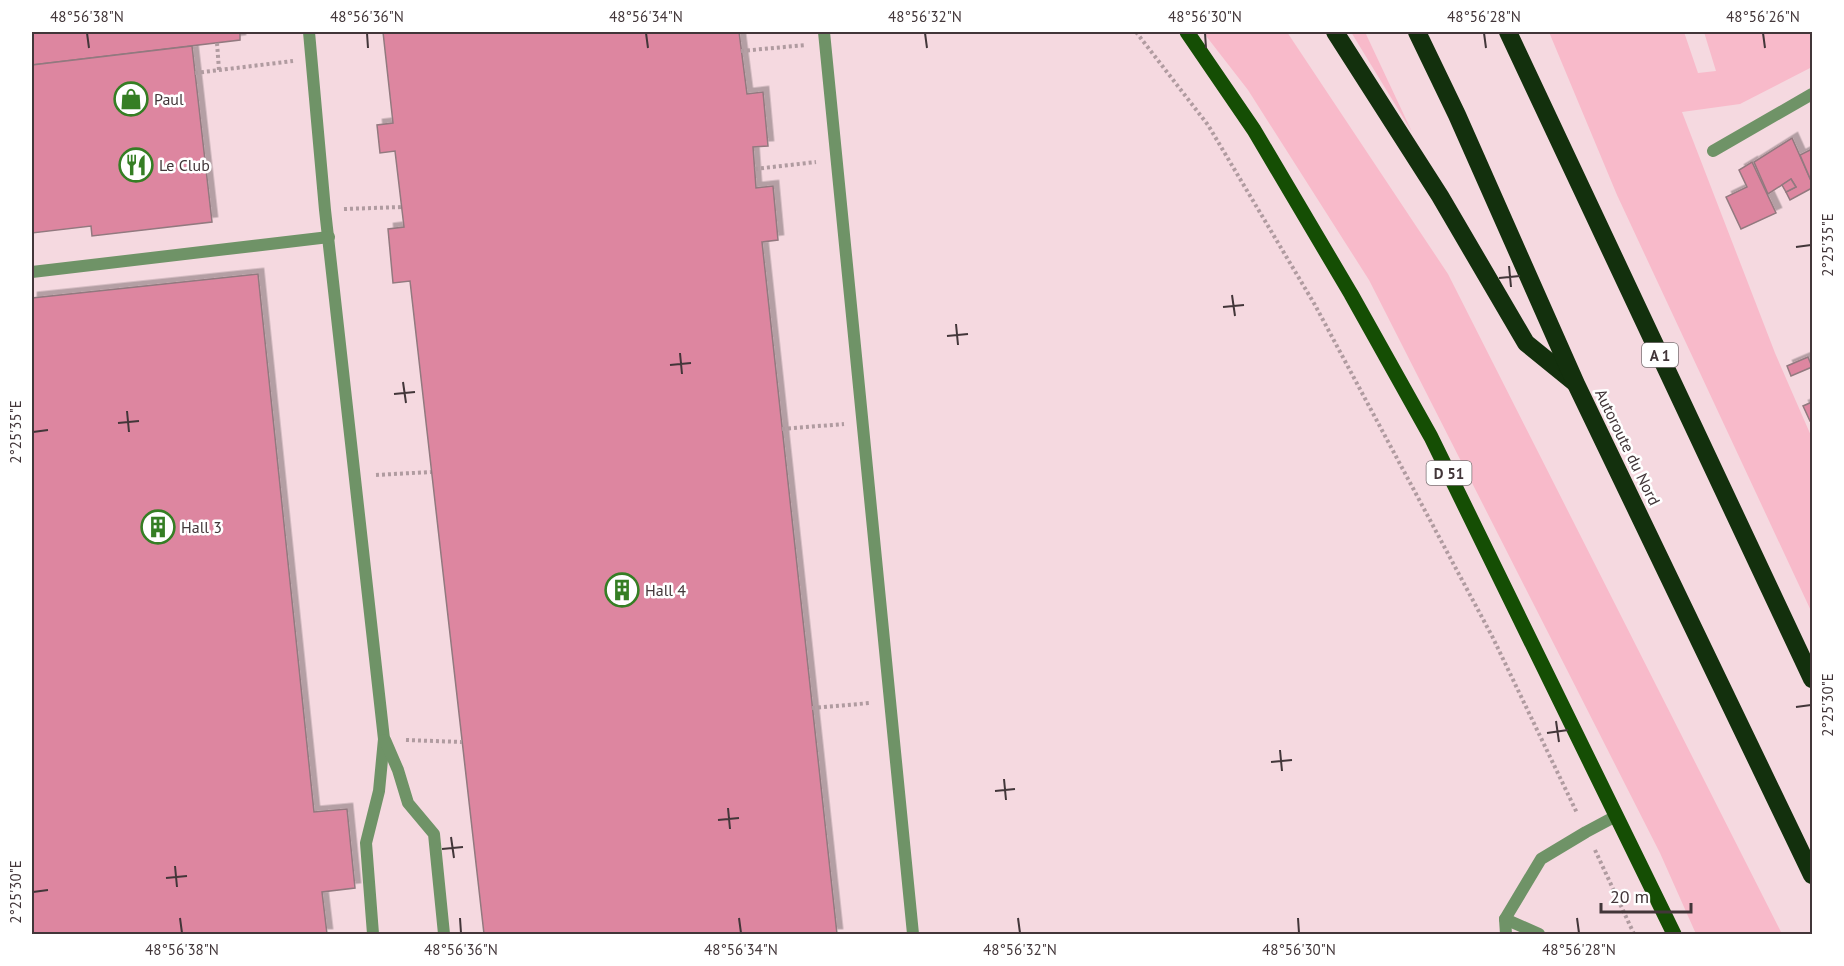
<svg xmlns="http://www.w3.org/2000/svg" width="1844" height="966" font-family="'PT Sans',sans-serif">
<defs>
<filter id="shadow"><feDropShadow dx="5.5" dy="-5.5" stdDeviation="0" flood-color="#0004"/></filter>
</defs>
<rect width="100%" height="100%" fill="#f5d9e0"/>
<g fill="#f8baca">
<polygon points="1203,32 1287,32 1448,274 1782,934 1696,934 1660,853 1369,280 1248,90"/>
<polygon points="1351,32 1365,32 1412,132"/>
<polygon points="1549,32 1684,32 1698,73 1716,71 1704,32 1812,32 1812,67 1740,104 1682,112 1775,353 1812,438 1812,613 1617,195"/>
</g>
<g fill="#dd86a0" stroke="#92797f" stroke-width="1.5" filter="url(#shadow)">
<polygon points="32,32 240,32 240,40 32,65"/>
<polygon points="383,32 739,32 747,94 763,92 768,146 753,147 756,188 773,186 778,240 762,242 837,934 484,934 410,281 393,283 388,229 404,227 395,151 380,153 377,125 393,123"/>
<polygon points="192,46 212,222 92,236 91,226 32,233 32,65"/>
<polygon points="1792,138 1812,183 1812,188 1790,200 1786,192 1796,187 1791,179 1768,194 1754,162"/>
<polygon points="1812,149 1812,183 1800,155"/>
<polygon points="1752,162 1776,213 1741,229 1726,197 1747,187 1739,170"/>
<polygon points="1791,179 1796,187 1786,192 1782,185"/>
<polygon points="258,274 314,812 347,809 355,888 322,892 327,934 32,934 32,298"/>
<polygon points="1808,357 1812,367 1791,376 1787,366"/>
<polygon points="1812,402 1812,420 1810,421 1803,406"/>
</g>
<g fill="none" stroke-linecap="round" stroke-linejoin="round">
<g stroke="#b09ba0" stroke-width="4" stroke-dasharray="3 3" stroke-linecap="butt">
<polyline points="1136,32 1208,125 1315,305 1492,636 1577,813"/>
<polyline points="217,43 219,70"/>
<polyline points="741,51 806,45"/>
<polyline points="195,73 293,61"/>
<polyline points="755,169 816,162"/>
<polyline points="344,209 402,207"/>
<polyline points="782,429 844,424"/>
<polyline points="376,475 431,472"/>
<polyline points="812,708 870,703"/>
<polyline points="406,740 462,742"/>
<polyline points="1595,850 1634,934"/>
</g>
<g stroke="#6f9367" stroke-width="12">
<polyline points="309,32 325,210 384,739 379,791 366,843 373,934"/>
<polyline points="824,32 913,934"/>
<polyline points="32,272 329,237"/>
<polyline points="385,740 398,770 408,803 434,834 444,934"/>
<polyline points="1505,919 1539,934"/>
<polyline points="1506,934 1505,919 1541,859 1586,832 1616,816"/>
</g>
<polyline stroke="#6f9367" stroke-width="12" points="1713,151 1812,94"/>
<polyline stroke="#154e04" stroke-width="15" points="1187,32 1254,130 1351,294 1431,437 1674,934"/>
<g stroke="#13300d" stroke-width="18">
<polyline points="1335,32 1440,196 1526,343 1574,382"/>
<polyline points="1417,32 1457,115 1576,384 1812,875"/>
<polyline points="1508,32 1812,679"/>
</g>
</g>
<path fill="none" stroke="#423639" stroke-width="2" d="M87 33 89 48M367 33 368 48M646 33 648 48M925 33 927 48M1205 33 1206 48M1484 33 1486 48M1763 33 1765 48M1796 247 1811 245M1509 266 1511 287M1499 278 1520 276M1232 295 1235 316M1223 307 1244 305M956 324 958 345M947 336 968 334M680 353 682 374M670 365 691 363M403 382 406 403M394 394 415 392M127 411 129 432M118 423 139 421M33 432 48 430M1796 707 1811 705M1556 721 1559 742M1547 733 1568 730M1280 750 1282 771M1271 762 1292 760M1004 779 1006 800M995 791 1015 789M728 808 730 829M718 820 739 818M451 837 454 858M442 849 463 847M175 866 177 887M166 878 187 876M33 892 48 890M180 918 182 933M460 918 461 933M739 918 741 933M1018 918 1020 933M1298 918 1299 933M1577 918 1579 933"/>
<defs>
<symbol id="shop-ring" viewBox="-11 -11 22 22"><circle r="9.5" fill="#fff" stroke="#357e24" stroke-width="1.5"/><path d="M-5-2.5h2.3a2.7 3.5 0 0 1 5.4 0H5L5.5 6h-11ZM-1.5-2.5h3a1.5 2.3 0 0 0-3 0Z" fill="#357e24"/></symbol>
<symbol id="restaurant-ring" viewBox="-11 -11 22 22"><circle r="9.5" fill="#fff" stroke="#357e24" stroke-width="1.5"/><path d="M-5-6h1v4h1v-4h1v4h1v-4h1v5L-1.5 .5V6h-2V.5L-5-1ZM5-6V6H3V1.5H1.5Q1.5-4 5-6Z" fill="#357e24"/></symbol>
<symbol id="building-ring" viewBox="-11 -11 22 22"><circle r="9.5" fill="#fff" stroke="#357e24" stroke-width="1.5"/><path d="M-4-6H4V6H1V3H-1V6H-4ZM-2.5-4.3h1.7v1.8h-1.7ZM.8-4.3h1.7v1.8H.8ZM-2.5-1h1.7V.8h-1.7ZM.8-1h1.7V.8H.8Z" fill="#357e24"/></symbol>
</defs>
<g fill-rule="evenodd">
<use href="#shop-ring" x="112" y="80" width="38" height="38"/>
<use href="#restaurant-ring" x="117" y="146" width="38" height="38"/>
<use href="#building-ring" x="139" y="508" width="38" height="38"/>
<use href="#building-ring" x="603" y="571" width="38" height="38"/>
</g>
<g text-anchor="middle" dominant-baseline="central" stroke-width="5" stroke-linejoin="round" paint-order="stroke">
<g fill="#fff" stroke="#7b7274" stroke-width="1.5">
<rect x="1642" y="343" width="36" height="24" rx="4.5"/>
<rect x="1426.5" y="461" width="45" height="24" rx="4.5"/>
</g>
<g font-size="15" font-weight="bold" fill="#423639">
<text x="1660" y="355">A 1</text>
<text x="1449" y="473">D 51</text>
</g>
<g font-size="16" fill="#423639" stroke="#fff" text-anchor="start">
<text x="154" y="99">Paul</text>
<text x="159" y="165">Le Club</text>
<text x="181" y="527">Hall 3</text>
<text x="645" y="590">Hall 4</text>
</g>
<g font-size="16" fill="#423639" stroke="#fff">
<text transform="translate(1628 447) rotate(64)">Autoroute du Nord</text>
</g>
</g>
<rect width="1844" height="966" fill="none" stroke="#ffffff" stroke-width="66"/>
<path d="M1601 903v9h90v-9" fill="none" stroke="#423639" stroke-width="3"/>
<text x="1610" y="903" font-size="18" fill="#423639" stroke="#ffffff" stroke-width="4.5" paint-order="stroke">20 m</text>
<rect x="33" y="33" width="1778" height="900" fill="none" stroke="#423639" stroke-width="2"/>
<g font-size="15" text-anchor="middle" fill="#423639">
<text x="87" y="22">48°56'38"N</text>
<text x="367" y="22">48°56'36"N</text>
<text x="646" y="22">48°56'34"N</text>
<text x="925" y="22">48°56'32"N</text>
<text x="1205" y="22">48°56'30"N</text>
<text x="1484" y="22">48°56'28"N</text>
<text x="1763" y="22">48°56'26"N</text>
<text transform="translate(1828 245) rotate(-90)" y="5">2°25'35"E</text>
<text transform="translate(16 432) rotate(-90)" y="5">2°25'35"E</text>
<text transform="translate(1828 705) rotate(-90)" y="5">2°25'30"E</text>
<text transform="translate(16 892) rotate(-90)" y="5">2°25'30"E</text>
<text x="182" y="955">48°56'38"N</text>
<text x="461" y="955">48°56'36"N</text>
<text x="741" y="955">48°56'34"N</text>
<text x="1020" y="955">48°56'32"N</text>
<text x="1299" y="955">48°56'30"N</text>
<text x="1579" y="955">48°56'28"N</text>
</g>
</svg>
